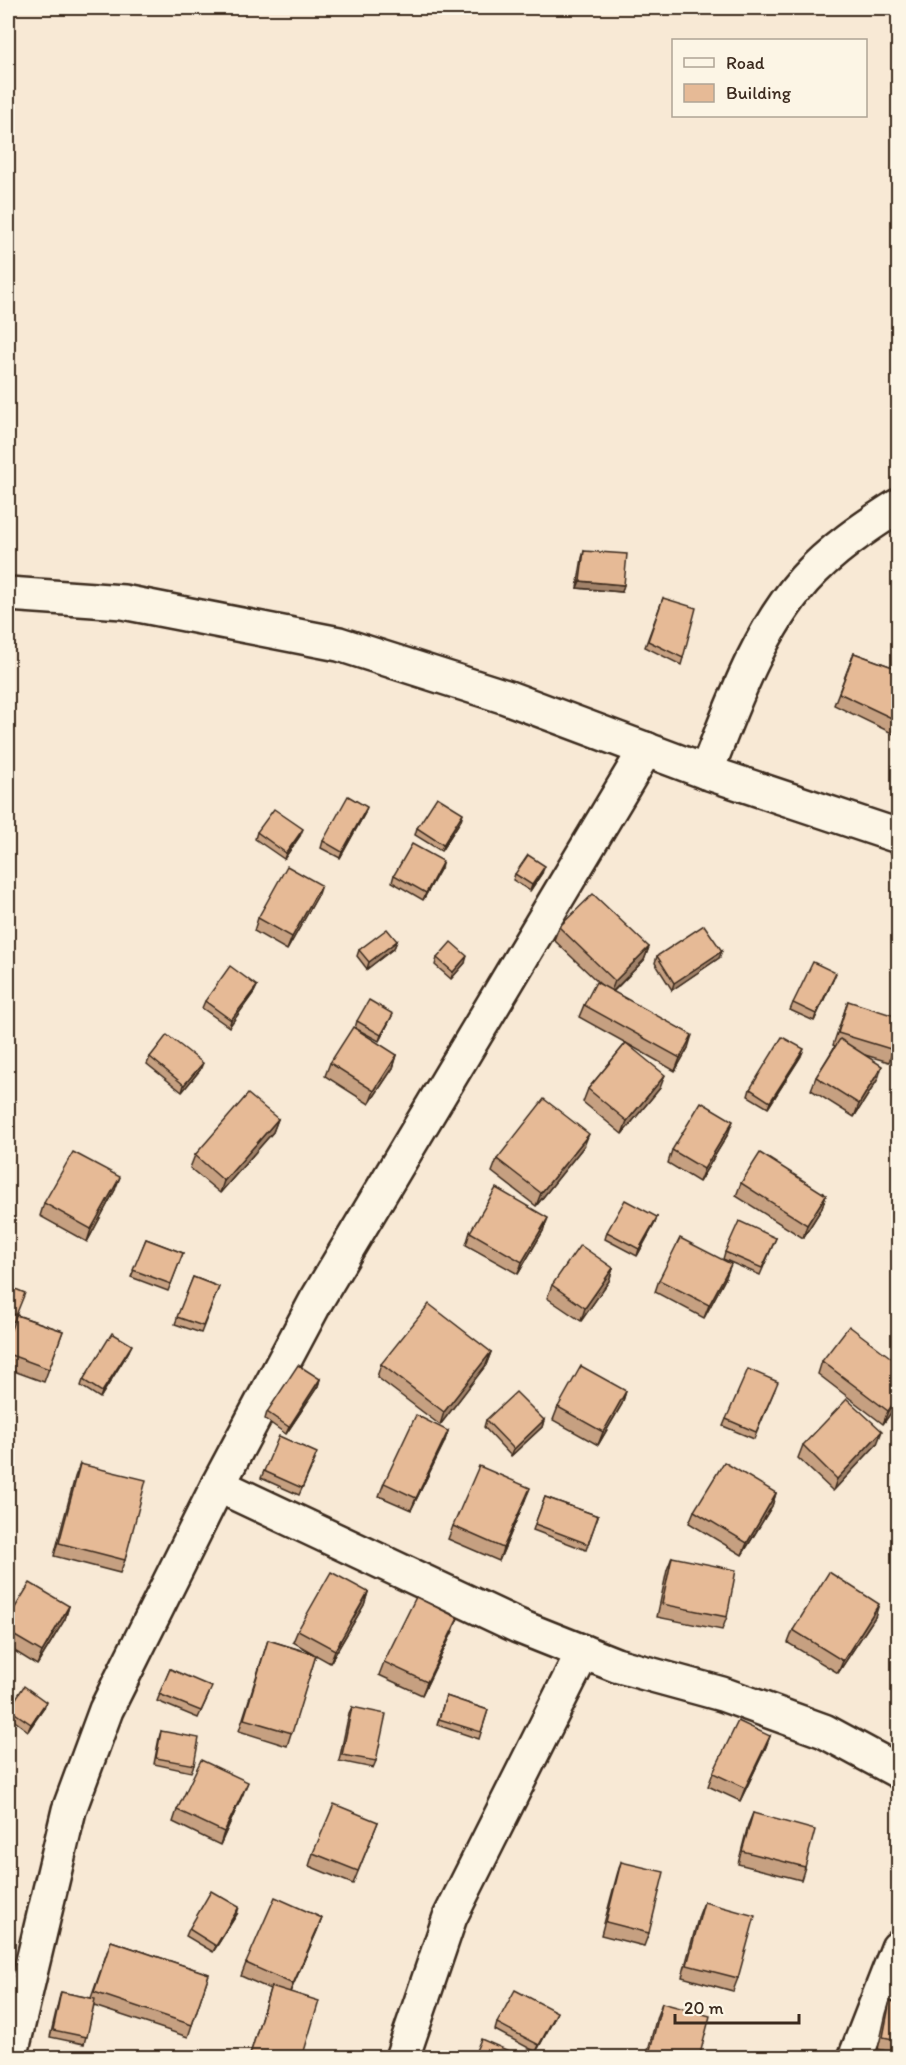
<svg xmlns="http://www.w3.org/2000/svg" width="906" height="2065" font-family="Itim,sans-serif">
<rect width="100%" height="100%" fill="#f8e9d5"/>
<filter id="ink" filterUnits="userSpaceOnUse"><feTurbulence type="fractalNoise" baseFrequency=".0167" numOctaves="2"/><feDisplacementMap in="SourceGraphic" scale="12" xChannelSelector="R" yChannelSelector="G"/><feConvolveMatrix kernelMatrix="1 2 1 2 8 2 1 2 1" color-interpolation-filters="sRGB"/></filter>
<g filter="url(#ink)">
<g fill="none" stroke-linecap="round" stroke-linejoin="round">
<defs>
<g id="minor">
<path d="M706 772C732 707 757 634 804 580 831 550 865 527 898 506"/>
<polyline points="218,1485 518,1626 616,1665 722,1694 824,1731 898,1771"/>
<polyline points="10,2058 69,1810 106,1710 218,1485 316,1301 646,749"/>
<polyline points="402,2058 450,1917 583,1652"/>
<polyline points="855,2058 898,1948"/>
</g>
<polyline id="major" points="8,594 123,602 339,644 506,697 706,772 898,836"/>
</defs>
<use href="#minor" stroke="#3b2a1e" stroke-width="38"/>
<use href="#major" stroke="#3b2a1e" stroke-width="38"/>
<use href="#minor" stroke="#fcf5e5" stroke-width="33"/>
<use href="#major" stroke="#fcf5e5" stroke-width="33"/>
</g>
<g fill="#c6a081" stroke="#3b2a1e" stroke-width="1.5">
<polygon points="584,551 622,592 577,588 582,558"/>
<polygon points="663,598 683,658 681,665 645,647"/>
<polygon points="854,653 898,669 898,736 834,705"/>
<polygon points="365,813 340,858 321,848 323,841"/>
<polygon points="461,820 441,851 415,835 417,828"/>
<polygon points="257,832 300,836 284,859 255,839"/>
<polygon points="441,868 423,900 392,882 394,875"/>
<polygon points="542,873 530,891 513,880 515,874"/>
<polygon points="317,897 287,950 254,931 258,918"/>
<polygon points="559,927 649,947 644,960 613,992 688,1048 675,1071 626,1043 660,1088 622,1134 583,1102 588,1089 626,1043 579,1017 584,1005 601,985 554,940"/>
<polygon points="397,941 394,948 367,969 357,956 359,950"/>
<polygon points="657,956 719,958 672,990 655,963"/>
<polygon points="437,958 465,963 451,979 435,965"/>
<polygon points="833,980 814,1021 790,1010 793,1003"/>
<polygon points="257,986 254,992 229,1027 202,1008 205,1001"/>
<polygon points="848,1001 898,1035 889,1062 865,1055 878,1079 854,1117 811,1090 816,1077 835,1046 833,1045"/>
<polygon points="390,1020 379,1041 355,1028 357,1021"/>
<polygon points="397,1055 393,1068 369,1104 325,1076 330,1063"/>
<polygon points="801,1056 768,1108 748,1096 750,1089"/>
<polygon points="150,1057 200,1070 182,1092 147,1064"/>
<polygon points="278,1119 273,1132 220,1193 190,1168 195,1155"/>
<polygon points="728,1134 699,1182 668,1163 672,1150"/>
<polygon points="584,1146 536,1206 492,1172 497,1159"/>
<polygon points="741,1183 826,1195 822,1208 803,1238 736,1196"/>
<polygon points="115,1190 87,1242 40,1216 44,1203"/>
<polygon points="657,1217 655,1223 637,1256 605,1239 607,1232"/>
<polygon points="543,1231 518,1274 466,1245 470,1232"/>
<polygon points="776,1238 760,1275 723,1259 725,1252"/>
<polygon points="146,1239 183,1253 168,1291 131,1277"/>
<polygon points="613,1268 609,1281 581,1321 547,1298 552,1285"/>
<polygon points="193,1277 219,1287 201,1333 175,1324"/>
<polygon points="726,1277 704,1318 655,1292 659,1280"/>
<polygon points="8,1286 17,1315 63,1331 44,1382 8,1369 8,1338 14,1322 8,1319"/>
<polygon points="129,1351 100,1398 81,1386 83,1380"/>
<polygon points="491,1352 486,1365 440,1425 377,1377 381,1364"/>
<polygon points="822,1361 898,1403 883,1424 818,1374"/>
<polygon points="320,1379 318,1386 286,1434 265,1419 267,1412"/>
<polygon points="775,1389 754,1439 723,1426 726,1419"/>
<polygon points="626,1391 622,1404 598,1445 553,1420 558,1407"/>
<polygon points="486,1420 544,1420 542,1427 511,1456 484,1427"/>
<polygon points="448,1431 444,1443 411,1510 379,1496 384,1483"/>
<polygon points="877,1444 833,1491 798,1458 803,1445"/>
<polygon points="315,1460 299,1495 261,1478 264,1471"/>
<polygon points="80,1464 125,1560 120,1573 54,1556 75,1477"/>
<polygon points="776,1493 772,1506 742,1555 689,1523 694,1511"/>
<polygon points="545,1497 598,1516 586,1550 533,1530"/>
<polygon points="525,1500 499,1561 448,1539 453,1526"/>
<polygon points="672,1557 727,1617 722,1630 657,1617 667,1570"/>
<polygon points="368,1592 364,1605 330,1663 316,1655 287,1746 239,1731 268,1640 314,1654 293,1642 298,1630"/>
<polygon points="69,1606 65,1619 37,1665 8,1647 8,1619"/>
<polygon points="875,1617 838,1673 788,1643 793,1630"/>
<polygon points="453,1631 422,1695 379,1675 384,1662"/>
<polygon points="170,1669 209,1694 198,1718 157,1701"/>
<polygon points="446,1696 488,1710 479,1739 437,1725"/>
<polygon points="352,1707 376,1761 373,1768 339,1761 349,1713"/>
<polygon points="44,1708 28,1731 8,1716 9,1709"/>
<polygon points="161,1731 194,1765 191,1772 154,1764 159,1738"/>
<polygon points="770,1736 765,1749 740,1801 708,1786 713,1773"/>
<polygon points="243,1794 220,1845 173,1822 177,1810"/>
<polygon points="753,1813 805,1867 801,1880 738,1864 748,1825"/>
<polygon points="378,1822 353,1884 309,1866 313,1853"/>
<polygon points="621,1862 649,1933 644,1946 601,1935 617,1875"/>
<polygon points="704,1902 738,1978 733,1991 682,1977 699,1915"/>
<polygon points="237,1914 213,1952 186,1936 189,1929"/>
<polygon points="322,1918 317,1931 290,1992 302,2058 249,2058 270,1989 241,1976 246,1963"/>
<polygon points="111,1941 209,1974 188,2037 94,2006 84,2044 50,2037 59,1999 61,1992 91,1998"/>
<polygon points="890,2001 898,2003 898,2054 878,2049 886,2014"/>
<polygon points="662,2003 699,2058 646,2058 657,2016"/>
<polygon points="554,2019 536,2052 495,2030 497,2023"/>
</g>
<g fill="#a18269" stroke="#3b2a1e" stroke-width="1.5">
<polygon points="580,581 624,585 622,592 577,588"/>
<polygon points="367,807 365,813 340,858 342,852"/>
<polygon points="463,813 461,820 441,851 443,845"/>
<polygon points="303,829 300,836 284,859 286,853"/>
<polygon points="443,861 441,868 423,900 426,893"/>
<polygon points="545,866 542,873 530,891 532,885"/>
<polygon points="321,885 317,897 287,950 292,937"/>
<polygon points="397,941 394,948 367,969 369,962"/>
<polygon points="649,947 644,960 610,994 615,981"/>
<polygon points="722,951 719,958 672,990 674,983"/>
<polygon points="467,956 465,963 451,979 453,972"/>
<polygon points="836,973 833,980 814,1021 816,1014"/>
<polygon points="257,986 254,992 229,1027 231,1020"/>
<polygon points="393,1014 390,1020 379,1041 381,1035"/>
<polygon points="692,1035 688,1048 675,1071 680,1058"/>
<polygon points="804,1049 801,1056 768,1108 770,1102"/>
<polygon points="397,1055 393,1068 369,1104 374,1091"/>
<polygon points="203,1063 200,1070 182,1092 184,1085"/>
<polygon points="882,1066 878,1079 854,1117 859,1104"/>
<polygon points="665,1075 660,1088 622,1134 627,1121"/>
<polygon points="278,1119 273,1132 220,1193 224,1181"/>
<polygon points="733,1121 728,1134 699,1182 704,1169"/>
<polygon points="589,1134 584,1146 536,1206 541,1193"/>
<polygon points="120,1177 115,1190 87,1242 91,1229"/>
<polygon points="826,1195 822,1208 803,1238 807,1225"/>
<polygon points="657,1217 655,1223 637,1256 639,1249"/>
<polygon points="548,1218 543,1231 518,1274 522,1262"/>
<polygon points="731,1264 726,1277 704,1318 709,1305"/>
<polygon points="613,1268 609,1281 581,1321 585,1308"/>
<polygon points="132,1345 129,1351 100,1398 102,1392"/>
<polygon points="491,1352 486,1365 440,1425 444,1412"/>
<polygon points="320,1379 318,1386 286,1434 289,1427"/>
<polygon points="626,1391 622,1404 598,1445 603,1432"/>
<polygon points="898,1397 898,1403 883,1424 888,1411"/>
<polygon points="544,1420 542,1427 511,1456 514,1449"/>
<polygon points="448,1431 444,1443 411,1510 416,1498"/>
<polygon points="882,1431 877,1444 833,1491 837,1479"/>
<polygon points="530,1488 525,1500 499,1561 503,1548"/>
<polygon points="776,1493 772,1506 742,1555 747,1543"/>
<polygon points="368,1592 364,1605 330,1663 335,1650"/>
<polygon points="879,1604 875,1617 838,1673 843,1661"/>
<polygon points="69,1606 65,1619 37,1665 42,1652"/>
<polygon points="458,1618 453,1631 422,1695 427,1682"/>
<polygon points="46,1702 44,1708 28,1731 31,1724"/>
<polygon points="770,1736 765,1749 740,1801 745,1788"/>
<polygon points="248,1782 243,1794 220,1845 224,1832"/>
<polygon points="239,1907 237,1914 213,1952 216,1946"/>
<polygon points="322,1918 317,1931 288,1997 293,1984"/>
<polygon points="557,2012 554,2019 536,2052 539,2045"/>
</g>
<g fill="#e6ba96" stroke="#3b2a1e" stroke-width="1.5">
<polygon points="584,551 627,554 624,585 580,581"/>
<polygon points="663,598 696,608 683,658 648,641"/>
<polygon points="854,653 898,669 898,721 839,693"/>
<polygon points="348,796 367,807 342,852 323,841"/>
<polygon points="437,797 463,813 443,845 417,828"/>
<polygon points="274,809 303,829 286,853 257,832"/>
<polygon points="412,844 443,861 426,893 394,875"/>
<polygon points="528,855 545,866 532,885 515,874"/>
<polygon points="287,866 321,885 292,937 258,918"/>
<polygon points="593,894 649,947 615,981 559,927"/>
<polygon points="704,925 722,951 674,983 657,956"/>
<polygon points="387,929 397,941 369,962 359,950"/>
<polygon points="451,942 467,956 453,972 437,958"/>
<polygon points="813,962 836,973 816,1014 793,1003"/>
<polygon points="230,966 257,986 231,1020 205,1001"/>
<polygon points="596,982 692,1035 680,1058 584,1005"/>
<polygon points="369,1000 393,1014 381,1035 357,1021"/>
<polygon points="848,1001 898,1017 898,1035 894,1050 838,1033"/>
<polygon points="353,1027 397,1055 374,1091 330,1063"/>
<polygon points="167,1035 203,1063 184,1085 150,1057"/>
<polygon points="782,1037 804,1049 770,1102 750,1089"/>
<polygon points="840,1039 882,1066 859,1104 816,1077"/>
<polygon points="626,1043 665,1075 627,1121 588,1089"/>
<polygon points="248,1094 278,1119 224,1181 195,1155"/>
<polygon points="544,1099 589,1134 541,1193 497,1159"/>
<polygon points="701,1102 733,1121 704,1169 672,1150"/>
<polygon points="73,1152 120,1177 91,1229 44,1203"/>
<polygon points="760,1153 826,1195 807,1225 741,1183"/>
<polygon points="496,1188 548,1218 522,1262 470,1232"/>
<polygon points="625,1200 657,1217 639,1249 607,1232"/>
<polygon points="739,1221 776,1238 762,1268 725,1252"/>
<polygon points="680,1238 731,1264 709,1305 659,1280"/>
<polygon points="146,1239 183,1253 171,1284 133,1270"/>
<polygon points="580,1245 613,1268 585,1308 552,1285"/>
<polygon points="193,1277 219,1287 203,1326 177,1317"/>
<polygon points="8,1286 25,1293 16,1315 8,1312"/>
<polygon points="429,1304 491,1352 444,1412 381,1364"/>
<polygon points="16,1315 63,1331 49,1369 8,1354 8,1338"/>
<polygon points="849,1326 898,1363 898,1397 888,1411 822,1361"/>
<polygon points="112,1333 132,1345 102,1392 83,1380"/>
<polygon points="298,1365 320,1379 289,1427 267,1412"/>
<polygon points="581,1366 626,1391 603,1432 558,1407"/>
<polygon points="748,1369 778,1382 756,1432 726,1419"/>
<polygon points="516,1392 544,1420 514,1449 486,1420"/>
<polygon points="847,1399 882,1431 837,1479 803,1445"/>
<polygon points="416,1415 448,1431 416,1498 384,1483"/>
<polygon points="279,1436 317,1453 302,1488 264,1471"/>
<polygon points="724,1462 776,1493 747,1543 694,1511"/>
<polygon points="80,1464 146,1480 125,1560 59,1543"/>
<polygon points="479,1466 530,1488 503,1548 453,1526"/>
<polygon points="545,1497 598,1516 588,1544 535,1524"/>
<polygon points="672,1557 736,1570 727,1617 662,1604"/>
<polygon points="331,1572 368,1592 335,1650 298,1630"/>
<polygon points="829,1572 879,1604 843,1661 793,1630"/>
<polygon points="30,1583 69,1606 42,1652 8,1632 8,1619"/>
<polygon points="416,1597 458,1618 427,1682 384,1662"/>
<polygon points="268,1640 316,1655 292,1733 244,1719"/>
<polygon points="170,1669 212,1687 201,1711 159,1694"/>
<polygon points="8,1677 11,1679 8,1687"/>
<polygon points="24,1686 46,1702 31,1724 9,1709"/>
<polygon points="446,1696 488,1710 481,1732 439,1719"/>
<polygon points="352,1707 386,1714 376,1761 342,1755"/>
<polygon points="738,1721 770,1736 745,1788 713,1773"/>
<polygon points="161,1731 199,1738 194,1765 156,1758"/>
<polygon points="201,1760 248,1782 224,1832 177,1810"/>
<polygon points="8,1780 12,1783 8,1791"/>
<polygon points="334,1804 378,1822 358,1871 313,1853"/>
<polygon points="753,1813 815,1830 805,1867 742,1851"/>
<polygon points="621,1862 664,1872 649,1933 606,1922"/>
<polygon points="211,1891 239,1907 216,1946 189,1929"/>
<polygon points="275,1897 322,1918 293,1984 246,1963"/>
<polygon points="704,1902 755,1916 738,1978 687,1965"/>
<polygon points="111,1941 209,1974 192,2025 94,1992"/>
<polygon points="271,1986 319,2001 302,2058 249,2058"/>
<polygon points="515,1990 557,2012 539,2045 497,2023"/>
<polygon points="61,1992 95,1999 87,2037 53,2030"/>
<polygon points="890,2001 898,2003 898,2040 883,2037"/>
<polygon points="662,2003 710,2016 699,2058 648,2058"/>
<polygon points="481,2039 525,2058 473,2058"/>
<polygon points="74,2055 84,2058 73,2058"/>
</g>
</g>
<rect width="906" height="2065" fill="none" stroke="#fcf5e5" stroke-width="30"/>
<rect x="15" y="15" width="876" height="2035" fill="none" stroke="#3b2a1e" stroke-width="2" filter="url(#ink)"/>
<rect x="672" y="39" width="195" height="78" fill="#fcf5e5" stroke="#afa495" stroke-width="1.5"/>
<rect x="684" y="58" width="30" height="9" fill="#fcf5e5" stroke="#afa495" stroke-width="1.5"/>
<text x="726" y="69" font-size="18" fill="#3b2a1e">Road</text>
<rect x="684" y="84" width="30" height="18" fill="#e6ba96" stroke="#afa495" stroke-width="1.5"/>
<text x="726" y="99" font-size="18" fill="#3b2a1e">Building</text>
<path d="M675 2014v9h124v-9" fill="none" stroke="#3b2a1e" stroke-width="3"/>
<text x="684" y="2014" font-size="18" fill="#3b2a1e" stroke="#fcf5e5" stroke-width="4.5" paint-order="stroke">20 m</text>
</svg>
